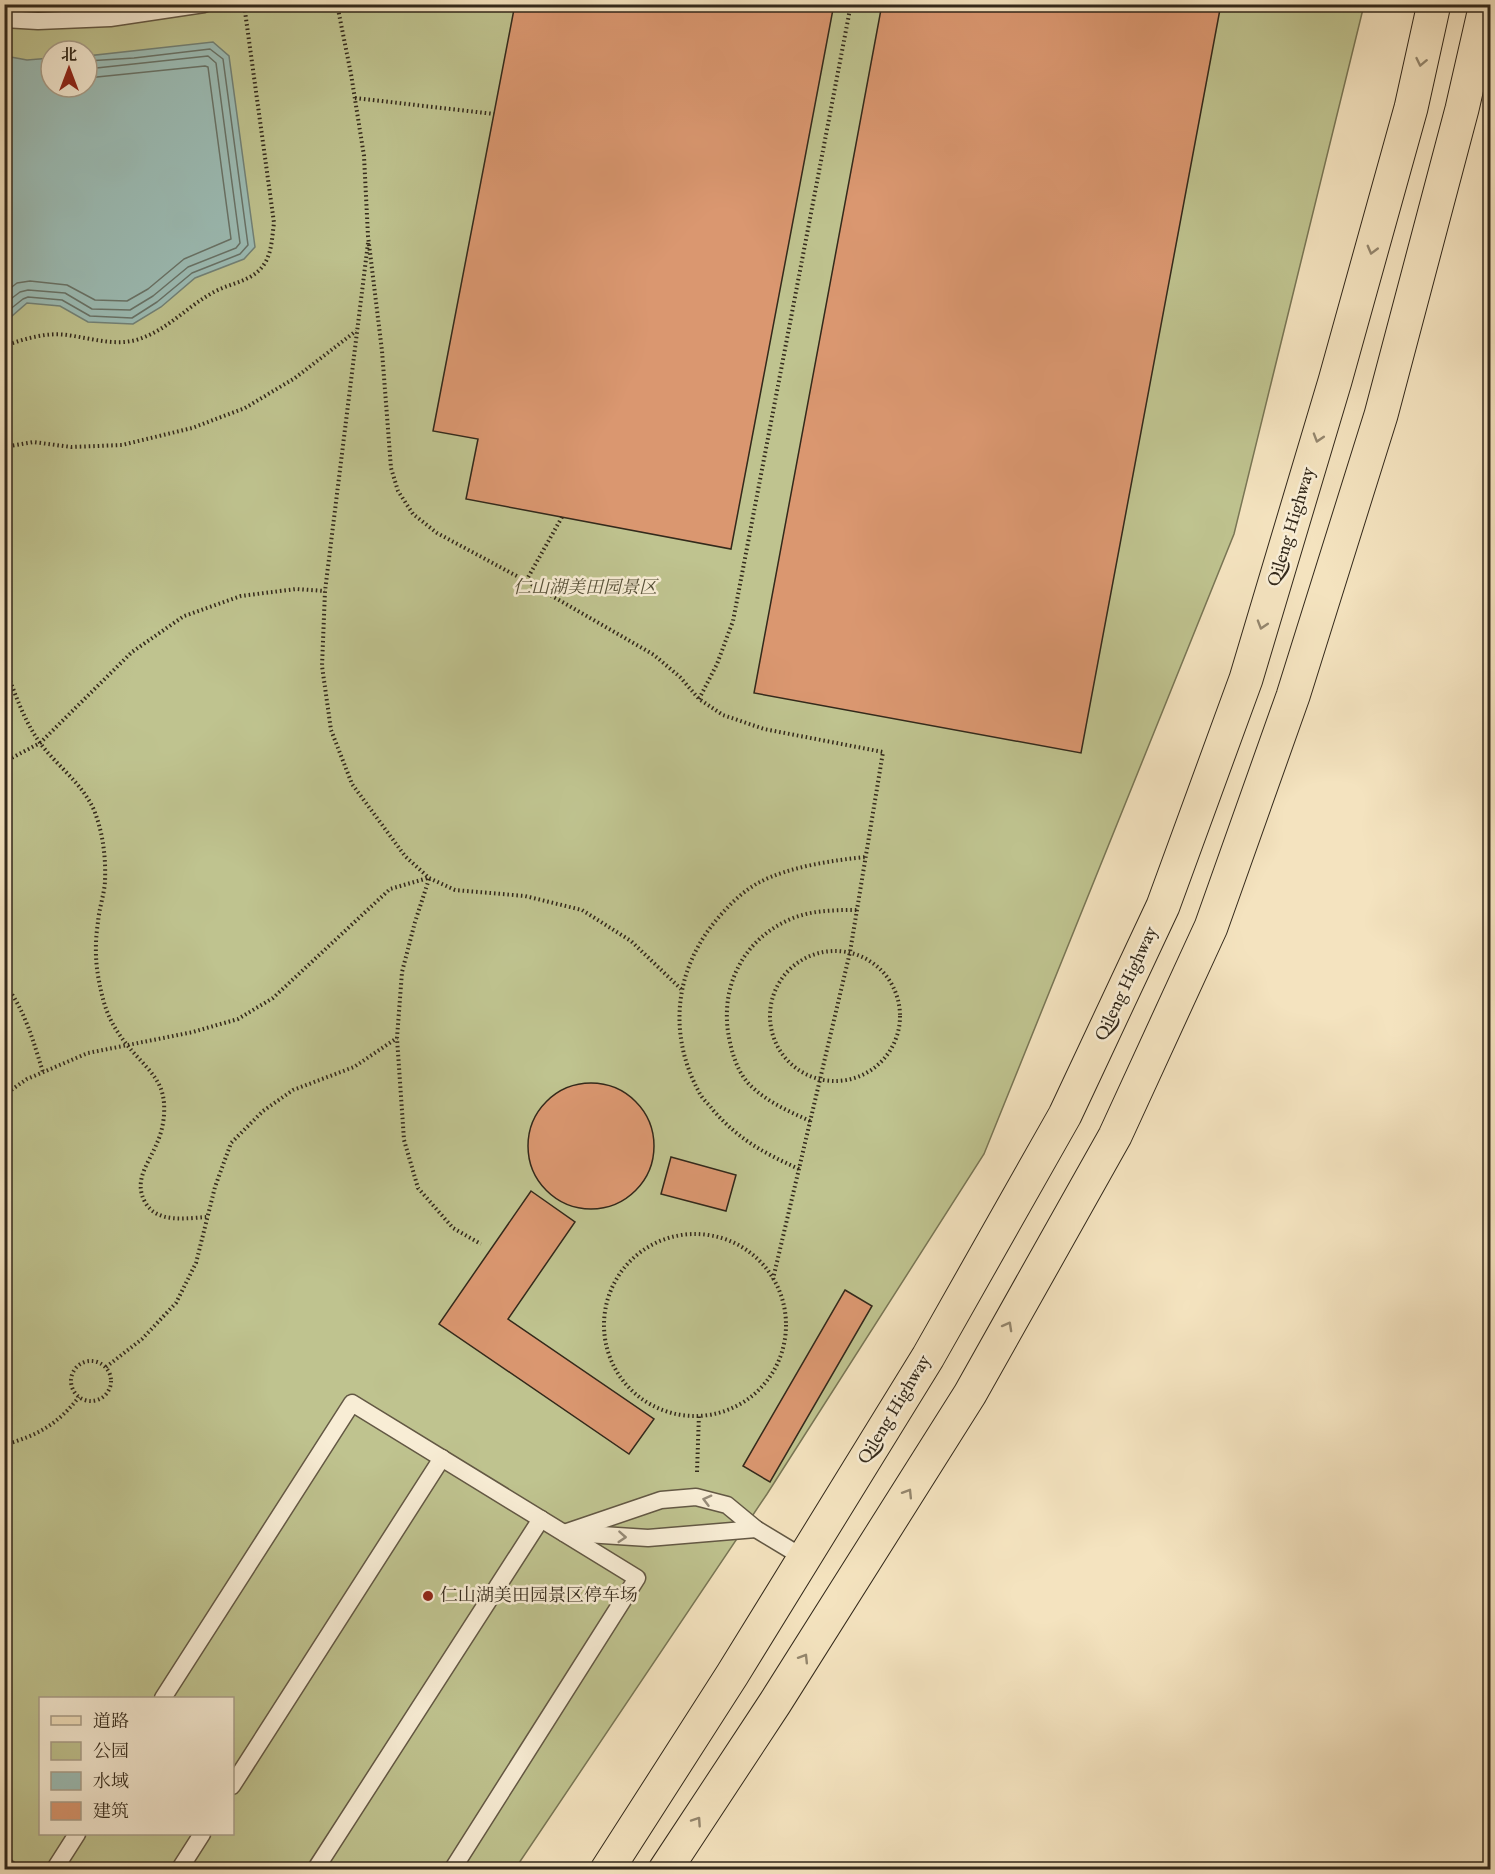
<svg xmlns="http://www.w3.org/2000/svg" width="1495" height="1874" font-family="'IM FELL English','Noto Serif SC',serif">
<rect width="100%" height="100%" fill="#f4e3bf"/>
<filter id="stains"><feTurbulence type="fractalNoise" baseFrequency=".00333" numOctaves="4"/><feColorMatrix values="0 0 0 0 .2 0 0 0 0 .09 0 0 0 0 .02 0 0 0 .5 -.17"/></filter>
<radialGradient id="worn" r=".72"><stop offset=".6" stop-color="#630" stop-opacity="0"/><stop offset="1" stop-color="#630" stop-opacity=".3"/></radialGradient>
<path fill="#bfc38f" stroke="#797655" stroke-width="1.5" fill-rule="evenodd" d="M5 5H1364L1234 534 984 1154 767 1494 515 1869 5 1870ZM51 51H87V87H51ZM40 1698H232V1834H40Z"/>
<polygon fill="#9cbdb6" stroke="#728278" stroke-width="1.5" points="213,42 229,56 255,247 244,259 195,278 161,307 133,324 88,322 60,306 27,303 5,322 5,56 27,60 51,58 51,87 87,87 87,56"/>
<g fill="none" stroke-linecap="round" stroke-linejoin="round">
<g stroke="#687368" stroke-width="1.5">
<polyline points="4,293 17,283 30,281 67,285 95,300 127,301 148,289 184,259 231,239 208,67 205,66 87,78"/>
<polyline points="4,304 20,292 28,290 65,293 92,309 130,310 153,296 188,267 236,248 240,243 216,63 208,56 87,69"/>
<polyline points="4,314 23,299 28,297 62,300 90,316 132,318 157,302 192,273 240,254 248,245 223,59 210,49 134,58 87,61"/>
</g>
</g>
<g fill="#da9770" stroke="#33291b" stroke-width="1.5">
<polygon points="515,4 834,4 731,549 466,499 478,439 433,431"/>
<polygon points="882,4 1221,4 1081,753 754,693"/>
<circle cx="591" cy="1146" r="63"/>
<polygon points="671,1157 736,1175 726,1211 661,1194"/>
<polygon points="531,1191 575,1222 508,1319 654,1419 629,1454 439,1324"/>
<polygon points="845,1290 872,1306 770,1482 743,1466"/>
</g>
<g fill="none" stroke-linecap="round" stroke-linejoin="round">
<defs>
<g id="service">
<polyline points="4,19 38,21 110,18 204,4"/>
<polyline points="564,1533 661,1500 696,1497 727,1505 756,1529 804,1558"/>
<polyline points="571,1533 648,1538 756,1529"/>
<polyline points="163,1698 352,1403 637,1578 452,1870"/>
<polyline points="232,1786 442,1458"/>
<polyline points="4,1865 10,1870"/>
<polyline points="54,1870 77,1834"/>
<polyline points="179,1870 202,1834"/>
<polyline points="315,1870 541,1519"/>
</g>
<g id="primary">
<polyline points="607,1870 732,1675 928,1357 1065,1115 1163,906 1246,679 1335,381 1411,108 1434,4"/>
<polyline points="665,1870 775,1703 970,1394 1115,1136 1211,927 1293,696 1381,415 1462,109 1486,4"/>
</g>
</defs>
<use href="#service" stroke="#635844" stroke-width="19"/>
<use href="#primary" stroke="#33291b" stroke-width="35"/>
<g stroke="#33291b" stroke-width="4" stroke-dasharray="1.5 3" stroke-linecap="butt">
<polyline points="337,4 351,74 364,156 368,236 382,351 391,468 398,491 413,514 437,533 526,581 654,655 680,677 699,699 723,715 764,729 883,752 850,952 773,1279"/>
<polyline points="355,98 494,114"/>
<polyline points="368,243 325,591 322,666 331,730 352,784 405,856 429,878 455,890 525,896 582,910 631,941 681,989"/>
<path d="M4 346C24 339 46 332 67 335 90 338 113 346 136 340 167 331 186 307 214 292 232 282 253 282 265 263 272 251 272 237 274 223L244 4"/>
<polyline points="4,447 33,442 71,447 122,445 192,428 245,408 295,378 356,331"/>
<polyline points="526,581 562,517"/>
<path d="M4 664C14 691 23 719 40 743 57 766 82 783 94 810 103 833 106 857 105 882 104 895 99 909 98 922 95 942 95 961 99 981 104 1008 110 1024 128 1046 139 1060 155 1073 161 1089 167 1105 164 1128 157 1143 149 1163 133 1180 145 1202 157 1224 187 1218 207 1217"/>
<polyline points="699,699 717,664 733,621 851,4"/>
<polyline points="4,762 40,743 132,652 184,616 241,596 296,589 325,591"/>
<polyline points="429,879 415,922 402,972 397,1038 404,1140 418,1188 453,1228 481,1244"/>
<circle cx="835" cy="1016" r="65"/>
<path d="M4 984C24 1006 34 1044 43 1072"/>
<polyline points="4,1095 27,1079 88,1053 193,1032 238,1019 273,998 390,889 428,878"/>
<path d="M810 1121C788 1111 765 1101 748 1083 736 1069 731 1050 728 1032 721 982 746 937 793 918 814 910 836 910 857 910"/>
<path d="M799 1169C764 1153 739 1140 713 1110 709 1104 702 1099 699 1092 667 1033 675 968 718 918 730 904 744 890 760 882 788 867 834 860 866 857"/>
<circle cx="695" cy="1325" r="91"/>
<circle cx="91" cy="1381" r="20"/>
<polyline points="106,1367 142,1339 176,1303 196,1263 215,1187 231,1143 263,1111 293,1090 354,1067 397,1038"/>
<path d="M4 1445C38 1435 57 1425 79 1397"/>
<polyline points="697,1472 699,1414"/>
</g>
<use href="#service" stroke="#f8edd5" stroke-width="16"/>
<use href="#primary" stroke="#f4e3bf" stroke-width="33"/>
</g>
<defs><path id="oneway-chevron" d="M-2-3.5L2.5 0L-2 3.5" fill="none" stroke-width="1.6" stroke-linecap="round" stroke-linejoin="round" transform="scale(1.5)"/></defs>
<g stroke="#94866d">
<use href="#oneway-chevron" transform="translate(1421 62) rotate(102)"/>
<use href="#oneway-chevron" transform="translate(1372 250) rotate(105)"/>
<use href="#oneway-chevron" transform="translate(1318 438) rotate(107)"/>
<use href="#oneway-chevron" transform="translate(1262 625) rotate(107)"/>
<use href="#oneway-chevron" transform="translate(1008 1326) rotate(-61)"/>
<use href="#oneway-chevron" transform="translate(908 1493) rotate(-58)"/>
<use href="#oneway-chevron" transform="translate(804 1658) rotate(-58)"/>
<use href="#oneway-chevron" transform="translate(697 1821) rotate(-56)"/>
</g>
<g stroke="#968b78">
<use href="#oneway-chevron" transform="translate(707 1500) rotate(-165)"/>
<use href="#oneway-chevron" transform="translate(622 1537) rotate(4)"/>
</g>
<circle fill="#8f2418" stroke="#f8edd5" stroke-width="2" cx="428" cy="1596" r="6"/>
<g text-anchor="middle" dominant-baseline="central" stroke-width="5" stroke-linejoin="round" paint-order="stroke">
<g font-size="18" fill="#33291b" stroke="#f8edd5">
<text transform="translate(1292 527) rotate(-73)">Qileng Highway</text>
<text transform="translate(1127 984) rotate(-65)">Qileng Highway</text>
<text transform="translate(895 1410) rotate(-59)">Qileng Highway</text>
</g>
<g font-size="18" font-style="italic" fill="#565038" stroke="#f8edd5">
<text x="585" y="588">仁山湖美田园景区</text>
</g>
<g font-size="18" fill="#33291b" stroke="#f8edd5" text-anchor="start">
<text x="440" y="1596">仁山湖美田园景区停车场</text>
</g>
</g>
<rect width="1495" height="1874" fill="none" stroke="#f4e3bf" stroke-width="24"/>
<rect x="6" y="6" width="1483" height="1862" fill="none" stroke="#33291b" stroke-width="3"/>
<rect x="12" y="12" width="1471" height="1850" fill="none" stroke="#33291b" stroke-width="1.5"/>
<rect x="39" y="1697" width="195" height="138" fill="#f8edd5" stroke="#a99f8b" stroke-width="1.5"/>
<rect x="51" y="1716" width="30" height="9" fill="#f4e3bf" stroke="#a99f8b" stroke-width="1.5"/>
<text x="93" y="1727" font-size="18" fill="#33291b">道路</text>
<rect x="51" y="1742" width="30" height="18" fill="#bfc38f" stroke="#a99f8b" stroke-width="1.5"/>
<text x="93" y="1757" font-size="18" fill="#33291b">公园</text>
<rect x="51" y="1772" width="30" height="18" fill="#9cbdb6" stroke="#a99f8b" stroke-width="1.5"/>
<text x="93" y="1787" font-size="18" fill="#33291b">水域</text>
<rect x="51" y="1802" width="30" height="18" fill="#da9770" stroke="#a99f8b" stroke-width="1.5"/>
<text x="93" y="1817" font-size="18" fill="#33291b">建筑</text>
<g transform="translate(69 69)"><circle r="28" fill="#f8edd5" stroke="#a99f8b" stroke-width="1.5"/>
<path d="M0-4.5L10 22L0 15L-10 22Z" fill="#8f2418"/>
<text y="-9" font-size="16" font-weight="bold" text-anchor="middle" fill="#33291b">北</text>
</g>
<rect width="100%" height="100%" filter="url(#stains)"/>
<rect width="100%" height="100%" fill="url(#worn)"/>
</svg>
